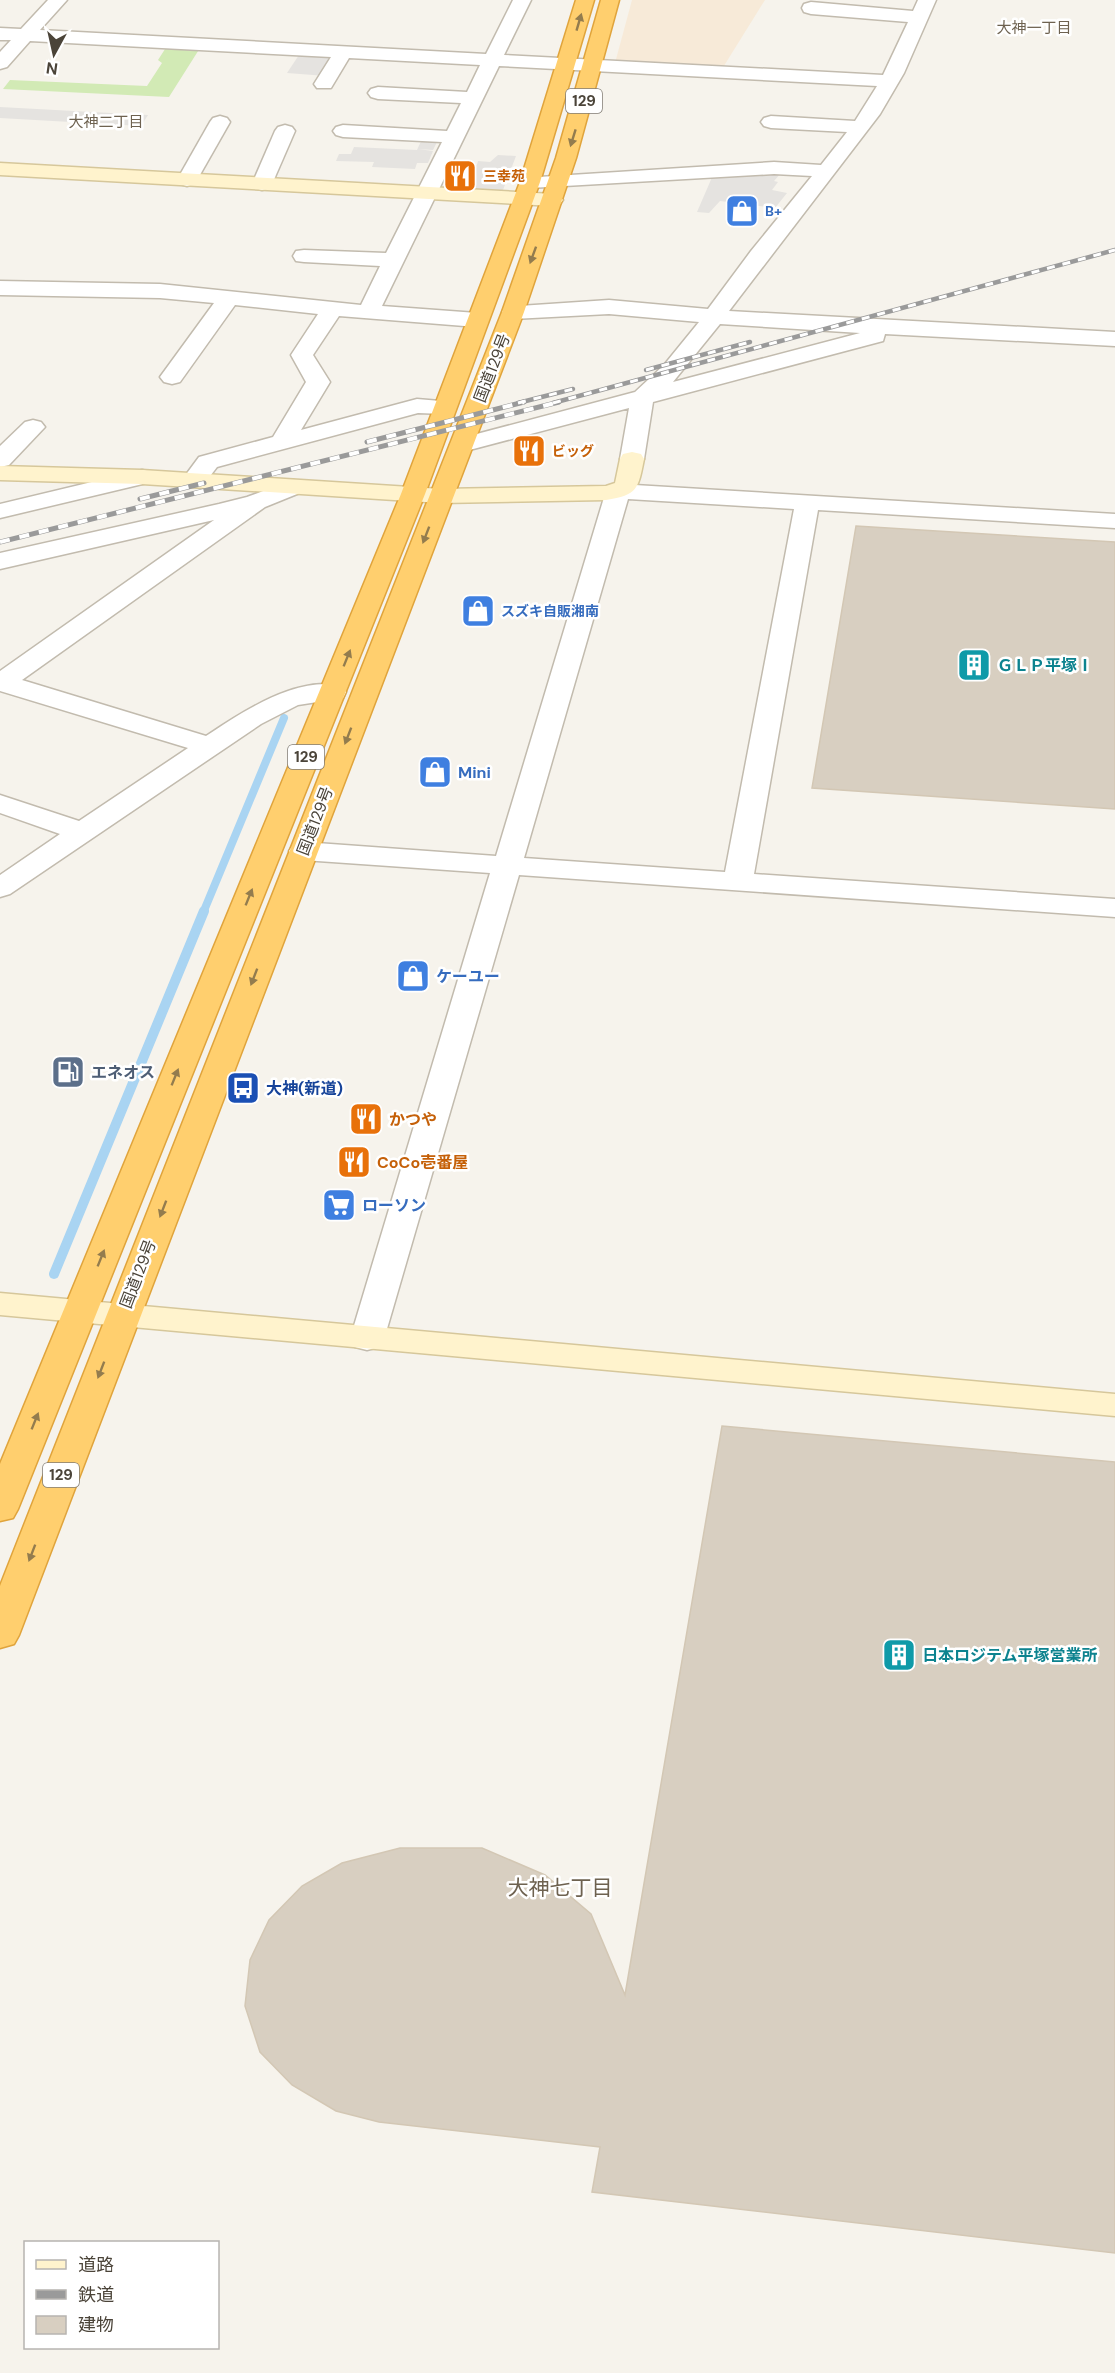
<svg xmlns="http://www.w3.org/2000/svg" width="1115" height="2373" font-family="'DM Sans','Noto Sans JP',sans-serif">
<rect width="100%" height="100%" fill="#f6f3ec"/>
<polygon fill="#f7ead8" points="632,0 765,0 722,69 615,63"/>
<polygon fill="#d2eab5" points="167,46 200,48 169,97 3,89 10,80 147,86 162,63 158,60"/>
<g fill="#e5e3e0">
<polygon points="301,52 334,54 326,76 287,73"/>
<polygon points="0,107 148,115 141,126 0,118"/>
<polygon points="423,137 439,138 433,150 418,149 433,151 428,163 417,163 415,169 372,167 374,162 336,161 339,154 351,154 354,147 417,150"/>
<polygon points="498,155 516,156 503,190 443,189 445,183 472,182 478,161 490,162"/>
<polygon points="782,172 774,181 778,182 772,190 787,193 775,208 720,201 709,213 697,212 713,175"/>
</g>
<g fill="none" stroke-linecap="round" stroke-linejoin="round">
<polyline stroke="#a9d4f2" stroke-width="8" points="203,913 284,718"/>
<polyline stroke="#a9d4f2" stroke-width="10" points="54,1274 204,911"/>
</g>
<g fill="#d8cfc1" stroke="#d3c7b4" stroke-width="1.5">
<polygon points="856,526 1115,542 1115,809 812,788"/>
<polygon points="722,1426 1115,1462 1115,2253 592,2192 600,2147 379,2122 336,2111 292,2085 260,2052 245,2006 250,1960 269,1920 302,1886 342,1863 400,1848 482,1848 545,1875 591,1914 625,1995"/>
</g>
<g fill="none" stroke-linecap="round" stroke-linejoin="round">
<defs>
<g id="street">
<path d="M48 0H67L40 30 486 54 513 0H531L504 55 883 75 908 22 811 14 804 12 802 8 804 4 811 2 913 11 918 0H936L904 73 880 114 729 311 1115 332V346L885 334 883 341 653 402 644 459 641 464 632 466 623 464 620 459 629 408 462 452 454 450 450 445 454 440 635 392 664 365 699 322 609 314 513 319 505 317 502 312 505 307 609 300 708 309 751 251 812 176 774 174 530 188 523 186 520 182 523 178 774 162 821 165 847 132 771 128 764 126 761 122 764 118 771 116 855 121 877 86 499 66 382 306 477 313 485 315 488 320 485 325 477 327 339 316 313 355 330 382 301 430 417 399 452 402 456 407 452 412 444 414 418 413 217 467C207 480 202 489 185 485L182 480 199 457 273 437 306 382 291 355 318 314 235 305 180 382 172 384 164 382 160 377 214 303 160 298 0 295V281L160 284 361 305 380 266 304 262 296 261 293 256 296 251 304 250 386 253 442 142 343 137 336 135 333 131 336 127 343 125 447 131 461 103 378 99 371 97 368 93 371 89 378 87 467 92 480 65 349 58 331 88H317L314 84 331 57 30 41 7 67 0 69V52L11 40H0V28L21 29ZM720 324 860 333 673 382Z"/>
<polygon points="220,116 227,118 230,122 197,180 194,184 187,186 180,184 177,180 210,122 213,118"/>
<polygon points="285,125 292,127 295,131 272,184 269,188 262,190 255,188 252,184 275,131 278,127"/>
<polygon points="33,420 41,422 45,427 9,465 0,467 0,446 25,422"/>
<polygon points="142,470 151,472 154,477 151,482 0,518 0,504"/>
<path d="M293 480 302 482 305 487 302 492 265 507 22 680 206 736C242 712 297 675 343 686L346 692 343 698 298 705 261 724 10 894 0 897V875L60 834 0 813V795L79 821 188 748 0 691V671L214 520 0 569V553L219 504 247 497Z"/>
<path d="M618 484 1115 514V528L818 510 754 874 1115 899V917L519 875 384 1339 379 1347 367 1350 355 1347 350 1339 490 873 303 860 293 857 289 851 293 845 303 842 496 856 606 491 609 486ZM628 499 794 509 725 872 524 858Z"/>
</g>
<g id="secondary">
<polygon points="0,163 553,194 560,196 563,200 560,204 553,206 0,175"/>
<path d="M632 452 641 454 644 459C638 489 638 495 606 500L441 503 142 484 0 480V466L142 470 441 489 606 486 615 483 620 459 623 454Z"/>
<polygon points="0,1293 1115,1394 1115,1416 0,1315"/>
</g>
<g id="highway">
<polygon points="576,0 594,0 540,182 425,494 18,1509 13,1518 0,1521 0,1464 401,494 520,182"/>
<polygon points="601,0 619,0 576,158 524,312 19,1635 14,1644 0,1648 0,1586 502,312 556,158"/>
</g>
</defs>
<use href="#street" stroke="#c2bbae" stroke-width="3"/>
<use href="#secondary" stroke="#d6c79b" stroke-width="3"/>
<use href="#highway" stroke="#e0a43c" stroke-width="3"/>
<use href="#street" fill="#fff" fill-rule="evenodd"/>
<use href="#secondary" fill="#fff3cd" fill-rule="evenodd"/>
<use href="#highway" fill="#ffcf6e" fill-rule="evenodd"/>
<defs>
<g id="rail-far1">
<polyline points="646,370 750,342"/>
<polyline points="518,403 573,389"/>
<polyline points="553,403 1115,250"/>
</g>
<g id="rail">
<polyline points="367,442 524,402"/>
<polyline points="140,499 204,483"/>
<polyline points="0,542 559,402"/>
</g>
</defs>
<use href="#rail-far1" stroke="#9a9a9a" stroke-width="4.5"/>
<use href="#rail" stroke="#9a9a9a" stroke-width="5"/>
<use href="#rail-far1" stroke="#fff" stroke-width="3" stroke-dasharray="8" stroke-linecap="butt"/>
<use href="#rail" stroke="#fff" stroke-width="4" stroke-dasharray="10" stroke-linecap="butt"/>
</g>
<defs><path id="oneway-solid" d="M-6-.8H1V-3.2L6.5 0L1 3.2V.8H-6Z" transform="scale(1.5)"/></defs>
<g fill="#937c4e">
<use href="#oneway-solid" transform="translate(579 22) rotate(-74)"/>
<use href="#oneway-solid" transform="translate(573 138) rotate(107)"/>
<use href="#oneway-solid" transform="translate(533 255) rotate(110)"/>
<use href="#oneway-solid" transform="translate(426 535) rotate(111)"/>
<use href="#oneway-solid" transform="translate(347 658) rotate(-68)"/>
<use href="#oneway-solid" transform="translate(348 736) rotate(111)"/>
<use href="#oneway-solid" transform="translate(249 897) rotate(-68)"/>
<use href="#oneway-solid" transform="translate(254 977) rotate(111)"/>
<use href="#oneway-solid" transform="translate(175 1077) rotate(-68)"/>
<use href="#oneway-solid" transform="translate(163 1209) rotate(111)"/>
<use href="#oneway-solid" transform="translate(101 1258) rotate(-68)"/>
<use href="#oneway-solid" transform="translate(101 1370) rotate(111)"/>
<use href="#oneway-solid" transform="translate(35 1421) rotate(-68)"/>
<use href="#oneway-solid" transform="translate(32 1553) rotate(111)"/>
</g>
<defs>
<symbol id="restaurant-square" viewBox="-11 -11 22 22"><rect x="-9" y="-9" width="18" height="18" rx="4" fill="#e8710a" stroke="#fff"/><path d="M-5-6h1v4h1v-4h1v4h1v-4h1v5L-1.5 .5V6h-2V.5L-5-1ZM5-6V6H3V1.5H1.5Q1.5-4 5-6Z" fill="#fff"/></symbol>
<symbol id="shop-square" viewBox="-11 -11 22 22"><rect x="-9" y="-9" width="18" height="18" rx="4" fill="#3f7fe0" stroke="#fff"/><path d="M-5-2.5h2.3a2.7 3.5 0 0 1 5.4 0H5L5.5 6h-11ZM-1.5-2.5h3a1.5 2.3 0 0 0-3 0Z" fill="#fff"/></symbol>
<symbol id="building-square" viewBox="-11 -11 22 22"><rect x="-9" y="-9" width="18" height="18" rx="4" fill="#0f9aa8" stroke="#fff"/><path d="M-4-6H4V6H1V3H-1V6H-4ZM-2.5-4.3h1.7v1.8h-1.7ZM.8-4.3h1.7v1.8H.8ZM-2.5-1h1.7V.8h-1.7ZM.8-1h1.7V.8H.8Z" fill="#fff"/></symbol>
<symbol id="fuel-square" viewBox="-11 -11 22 22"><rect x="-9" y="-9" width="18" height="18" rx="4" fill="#5c6f8a" stroke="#fff"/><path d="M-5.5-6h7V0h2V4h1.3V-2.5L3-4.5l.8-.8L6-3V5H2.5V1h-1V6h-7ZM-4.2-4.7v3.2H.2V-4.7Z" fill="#fff"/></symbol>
<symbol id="bus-square" viewBox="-11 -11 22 22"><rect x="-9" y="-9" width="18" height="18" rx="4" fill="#1a4fb4" stroke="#fff"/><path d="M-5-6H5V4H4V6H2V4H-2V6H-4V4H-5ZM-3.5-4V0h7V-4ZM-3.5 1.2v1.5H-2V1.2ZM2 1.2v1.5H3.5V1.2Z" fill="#fff"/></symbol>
<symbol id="supermarket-square" viewBox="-11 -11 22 22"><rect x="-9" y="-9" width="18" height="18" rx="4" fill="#3f7fe0" stroke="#fff"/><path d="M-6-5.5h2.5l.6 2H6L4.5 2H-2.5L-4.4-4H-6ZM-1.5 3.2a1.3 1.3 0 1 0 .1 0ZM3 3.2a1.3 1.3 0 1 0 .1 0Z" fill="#fff"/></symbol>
</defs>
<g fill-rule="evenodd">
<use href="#restaurant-square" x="441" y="157" width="38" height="38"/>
<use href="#shop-square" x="723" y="192" width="38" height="38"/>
<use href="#restaurant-square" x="510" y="432" width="38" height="38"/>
<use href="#shop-square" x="459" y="592" width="38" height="38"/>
<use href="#building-square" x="955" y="646" width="38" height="38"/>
<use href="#shop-square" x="416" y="753" width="38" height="38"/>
<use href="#shop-square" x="394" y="957" width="38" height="38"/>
<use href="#fuel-square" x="49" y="1053" width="38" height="38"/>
<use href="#bus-square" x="224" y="1069" width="38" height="38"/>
<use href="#restaurant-square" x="347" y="1100" width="38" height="38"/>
<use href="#restaurant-square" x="335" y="1143" width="38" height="38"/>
<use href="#supermarket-square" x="320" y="1186" width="38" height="38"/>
<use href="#building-square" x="880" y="1636" width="38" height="38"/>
</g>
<g text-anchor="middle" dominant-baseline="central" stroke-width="5" stroke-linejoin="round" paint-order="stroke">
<g font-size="14" font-weight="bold" fill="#c56008" stroke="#fff" text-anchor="start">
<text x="483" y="176">三幸苑</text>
<text x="552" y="451">ビッグ</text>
</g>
<g font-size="14" font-weight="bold" fill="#366cbe" stroke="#fff" text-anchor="start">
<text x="765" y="211">B+</text>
<text x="501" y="611">スズキ自販湘南</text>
</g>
<g font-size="15" fill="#6e6250" stroke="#fff">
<text x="1034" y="28">大神一丁目</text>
<text x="106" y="122">大神二丁目</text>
</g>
<g fill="#fff" stroke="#817c74" stroke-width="1.5">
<rect x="566" y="89" width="36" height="24" rx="4.5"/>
<rect x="288" y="745" width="36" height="24" rx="4.5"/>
<rect x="43" y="1463" width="36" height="24" rx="4.5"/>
</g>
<g font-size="15" font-weight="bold" fill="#4b4439">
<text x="584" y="101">129</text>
<text x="306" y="757">129</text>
<text x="61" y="1475">129</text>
</g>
<g font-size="16" fill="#4b4439" stroke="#fff">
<text transform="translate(492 368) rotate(-69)">国道129号</text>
<text transform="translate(315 821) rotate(-69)">国道129号</text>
<text transform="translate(138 1274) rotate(-69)">国道129号</text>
</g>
<g font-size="16" font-weight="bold" fill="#0d838f" stroke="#fff" text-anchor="start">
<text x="997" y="665">ＧＬＰ平塚Ⅰ</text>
<text x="922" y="1655">日本ロジテム平塚営業所</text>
</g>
<g font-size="16" font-weight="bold" fill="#366cbe" stroke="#fff" text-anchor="start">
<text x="458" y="772">Mini</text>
<text x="436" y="976">ケーユー</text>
<text x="362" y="1205">ローソン</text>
</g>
<g font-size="16" font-weight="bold" fill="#4e5e75" stroke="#fff" text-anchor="start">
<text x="91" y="1072">エネオス</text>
</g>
<g font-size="16" font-weight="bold" fill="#164399" stroke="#fff" text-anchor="start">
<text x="266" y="1088">大神(新道)</text>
</g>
<g font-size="16" font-weight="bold" fill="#c56008" stroke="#fff" text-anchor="start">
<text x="389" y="1119">かつや</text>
<text x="377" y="1162">CoCo壱番屋</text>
</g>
<g font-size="21" fill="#6e6250" stroke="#fff">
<text x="560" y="1888">大神七丁目</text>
</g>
</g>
<rect x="24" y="2241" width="195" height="108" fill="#ffffff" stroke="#b7b4b0" stroke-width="1.5"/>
<rect x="36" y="2260" width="30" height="9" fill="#fff3cd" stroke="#b7b4b0" stroke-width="1.5"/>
<text x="78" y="2271" font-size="18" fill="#4b4439">道路</text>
<rect x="36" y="2290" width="30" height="9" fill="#9a9a9a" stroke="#b7b4b0" stroke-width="1.5"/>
<text x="78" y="2301" font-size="18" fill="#4b4439">鉄道</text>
<rect x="36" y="2316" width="30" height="18" fill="#d8cfc1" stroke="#b7b4b0" stroke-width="1.5"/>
<text x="78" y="2331" font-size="18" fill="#4b4439">建物</text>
<g transform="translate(54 54) rotate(188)" stroke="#ffffff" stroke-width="4.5" paint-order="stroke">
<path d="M0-4.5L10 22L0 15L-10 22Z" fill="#4b4439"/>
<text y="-9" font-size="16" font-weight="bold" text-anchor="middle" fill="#4b4439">N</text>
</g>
</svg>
